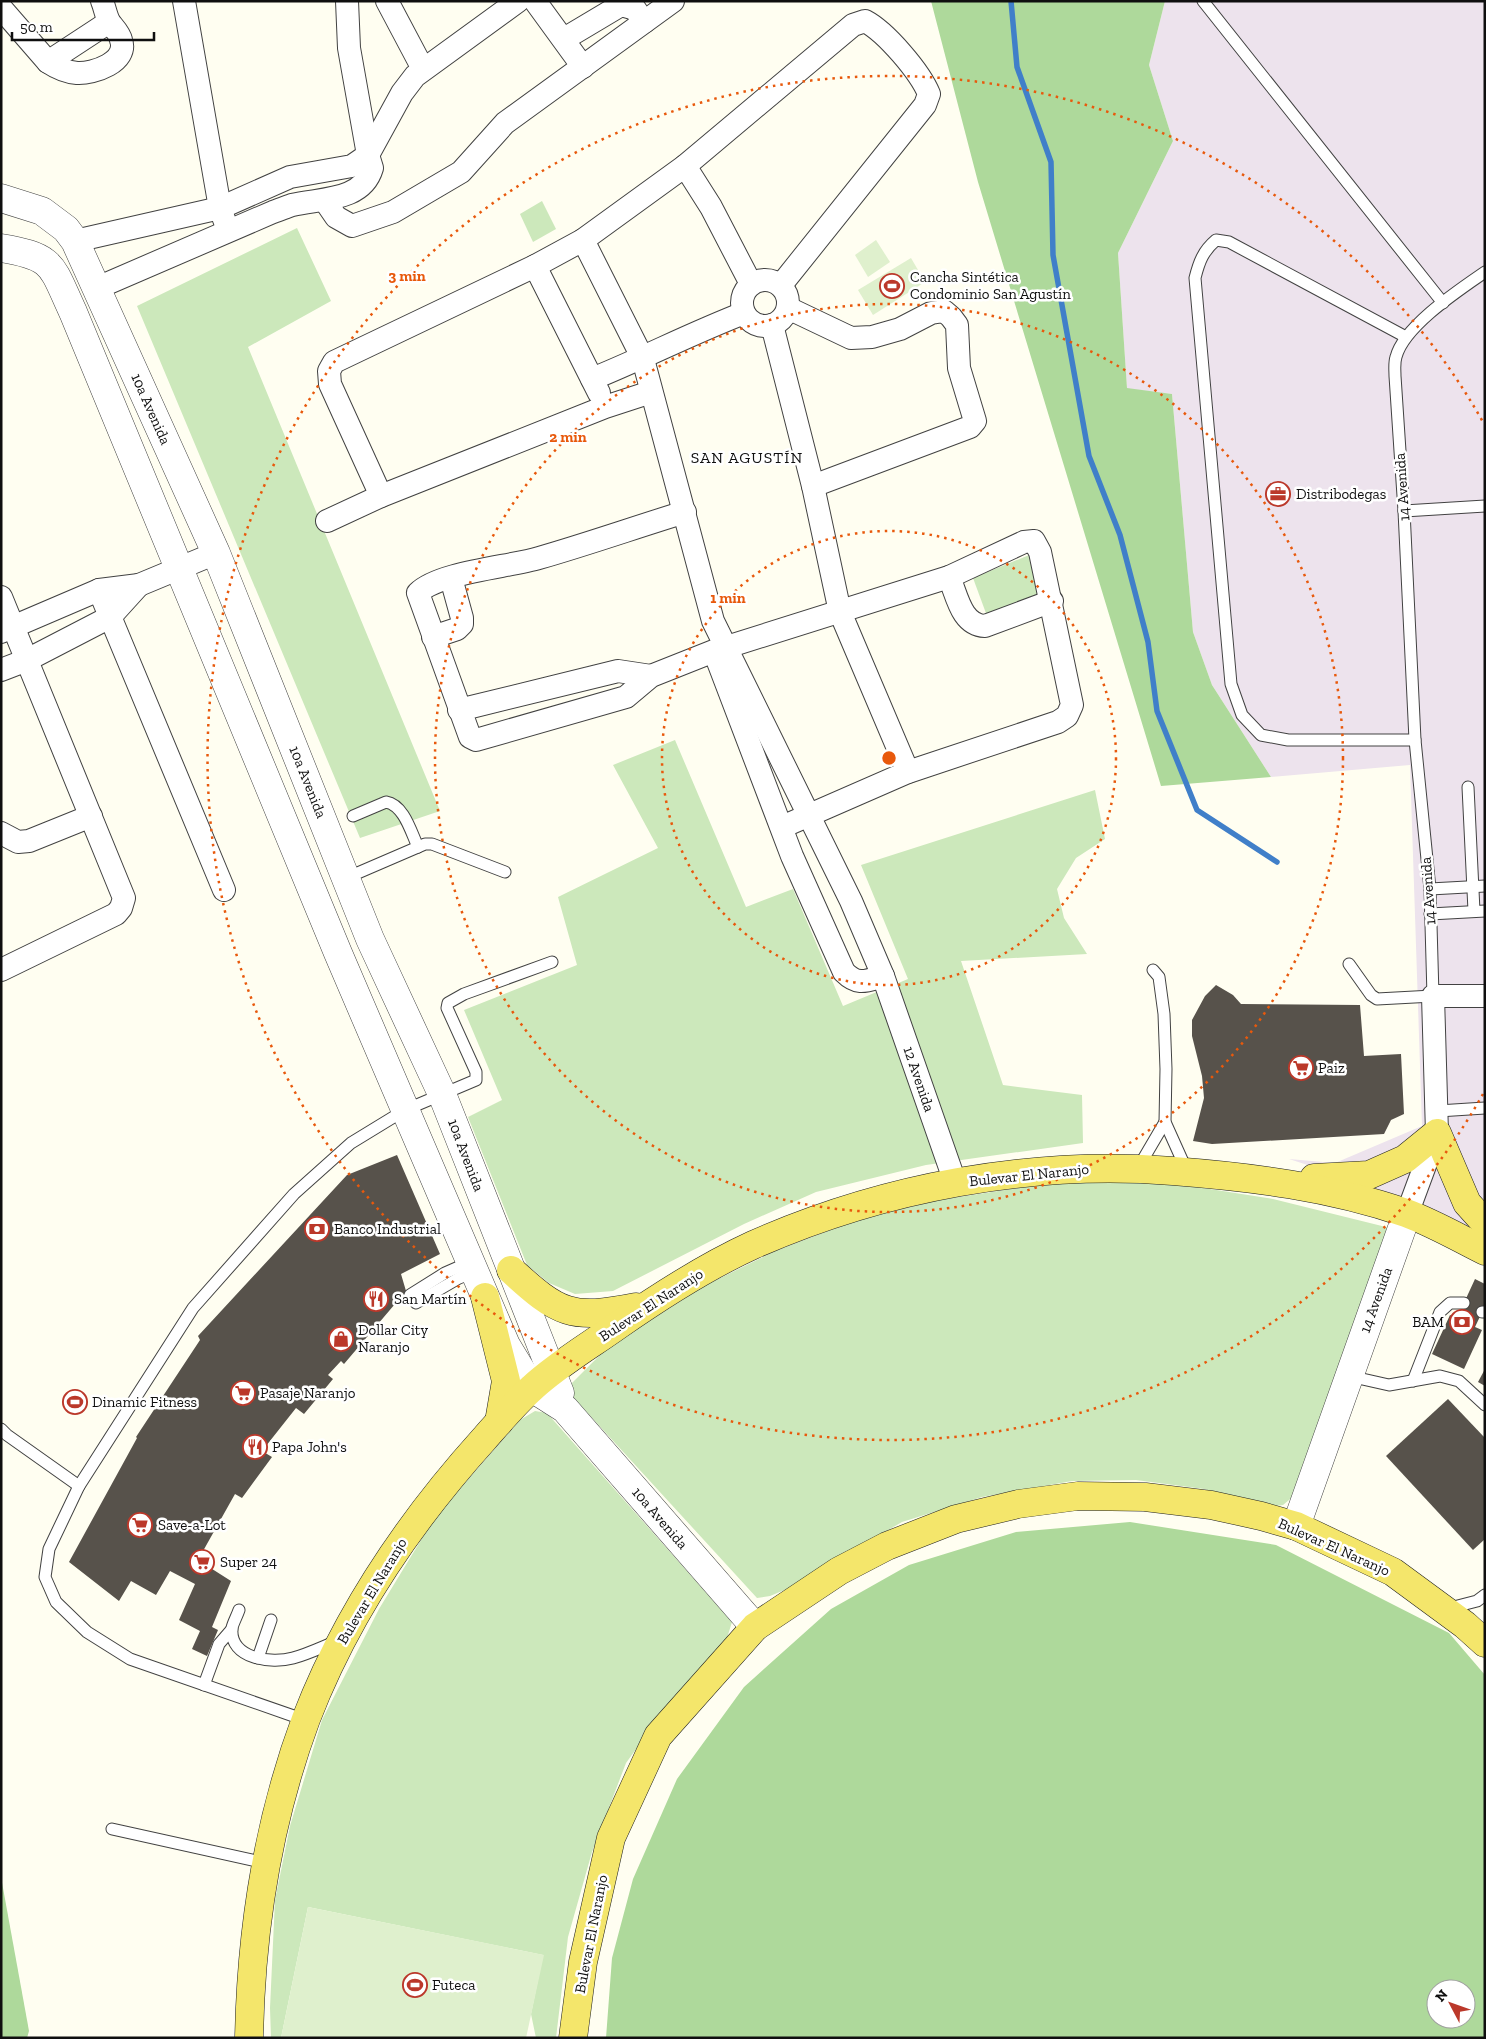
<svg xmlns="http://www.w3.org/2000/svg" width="1486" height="2039" font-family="'Zilla Slab',serif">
<rect width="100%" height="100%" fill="#fffef1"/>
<polygon fill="#ede3ed" points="1165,1 1485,1 1485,1236 1354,1180 1289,1159 1335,1163 1422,1126 1410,765 1271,777 1212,685 1193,632 1172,394 1127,389 1118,253 1173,141 1149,65"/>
<g fill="#cce8bb">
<polygon points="542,201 556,229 533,242 520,214"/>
<polygon points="297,228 331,301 248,347 440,811 360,838 137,306"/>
<polygon points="1034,553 1050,591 987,616 973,578"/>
<polygon points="675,740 746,907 793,889 843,1006 908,979 861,865 1095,790 1105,839 1076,858 1057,889 1064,918 1087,954 961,961 1003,1085 1082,1095 1083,1143 926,1165 816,1192 744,1224 613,1291 575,1294 549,1283 527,1265 468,1117 502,1100 464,1010 577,965 558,897 658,848 613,765"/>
<polygon points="1146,1179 1273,1199 1386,1227 1392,1233 1301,1490 1283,1505 1268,1507 1204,1489 1136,1480 1072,1481 982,1497 902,1522 787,1589 770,1596 757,1598 572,1396 572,1383 607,1348 704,1286 775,1251 857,1220 939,1200 1050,1183"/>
<polygon points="535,1411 547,1413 732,1622 727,1638 668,1705 626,1763 592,1852 568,1937 556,2038 536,2038 531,2014 543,1955 308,1907 281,2038 271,2038 270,2008 275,1900 290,1826 322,1720 379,1609 435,1517 520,1420"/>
</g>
<g fill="#aed99b" fill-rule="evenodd">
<polygon points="931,1 1165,1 1149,65 1173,141 1118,253 1127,388 1172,394 1193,632 1212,685 1271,777 1161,786 978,182"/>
<path d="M1130 1522 1276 1545 1449 1633 1485 1675V2038H606L612 1958 633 1879 677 1779 744 1687 831 1609 909 1565 1016 1532ZM1436 1989H1466V2019H1436Z"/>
<polygon points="1,1877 29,2031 27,2038 1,2038"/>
</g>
<g fill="#dff0cd">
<polygon points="876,240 890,262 868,277 855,255"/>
<polygon points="911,258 925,282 873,315 858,290"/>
<polygon points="308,1907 544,1955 526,2038 281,2038"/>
</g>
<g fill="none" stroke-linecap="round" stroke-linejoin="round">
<polyline stroke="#407fc9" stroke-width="5.5" points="1011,1 1017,67 1051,162 1053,255 1089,456 1120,535 1148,642 1157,711 1197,810 1277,862"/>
</g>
<g fill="#57524b">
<polygon points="1216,985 1233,995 1241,1004 1360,1005 1364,1056 1401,1054 1404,1114 1391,1120 1384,1134 1212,1144 1193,1141 1204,1098 1202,1076 1192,1036 1192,1020 1205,996"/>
<polygon points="397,1155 440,1254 401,1274 406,1291 344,1364 341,1361 328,1375 333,1379 304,1414 296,1408 262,1451 272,1457 242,1498 235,1494 198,1560 231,1581 212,1627 218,1630 207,1656 192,1649 200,1631 179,1620 195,1584 170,1571 156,1595 131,1581 119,1601 69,1562 137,1438 136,1437 200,1340 198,1336 347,1175"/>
<polygon points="1475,1279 1485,1284 1485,1306 1475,1327 1482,1330 1464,1369 1432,1354 1450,1315 1457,1318"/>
<polygon points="1485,1369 1485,1386 1478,1382"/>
<polygon points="1448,1399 1485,1438 1485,1539 1473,1550 1386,1456"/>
</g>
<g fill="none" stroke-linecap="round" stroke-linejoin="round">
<defs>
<g id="service">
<polyline points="1203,1 1443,303"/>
<path d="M1406 337 1229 242 1216 240C1203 251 1199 262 1195 278L1231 684 1242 715 1261 735 1288 740H1415"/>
<polyline points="1404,511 1485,506"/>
<polyline points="1468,787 1474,911"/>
<path d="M353 816 386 802C404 805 411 832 418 847"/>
<polyline points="346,878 425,844 432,844 505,872"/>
<polyline points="1430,889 1485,886"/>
<polyline points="1430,914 1485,911"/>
<path d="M1349 964 1371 995 1377 999 1433 996 1430 889 1415 740 1404 511 1395 376C1395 370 1394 363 1396 357 1404 326 1459 290 1485 272"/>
<polyline points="1153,970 1159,977 1164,1014 1166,1069 1165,1122 1187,1171"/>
<polyline points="1438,1111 1485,1108"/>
<polyline points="1138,1168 1165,1122"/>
<polyline points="410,1295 445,1273 470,1262"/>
<polyline points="416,1303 459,1278 475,1272"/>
<polyline points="1482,1312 1485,1312"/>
<polyline points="1349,1376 1389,1385 1440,1376 1459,1381 1485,1405"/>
<polyline points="1413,1381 1440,1312 1450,1303 1464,1303"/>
<polyline points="1,1429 7,1435 79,1486"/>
<polyline points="1446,1609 1477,1601 1485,1595"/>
<path d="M239 1610C237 1616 233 1623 232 1628 229 1659 272 1664 293 1658 308 1654 322 1647 337 1641"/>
<polyline points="258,1658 271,1620"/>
<polyline points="204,1685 219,1644 232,1629"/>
<polyline points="305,1720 130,1659 87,1632 56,1602 45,1577 49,1549 79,1486 193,1308 294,1194 351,1143 405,1110 476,1080 476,1072 447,1008 448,1003 464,994 552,962"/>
<polyline points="112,1829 266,1863"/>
</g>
<g id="minor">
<polyline points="184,1 220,208 225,222"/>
<polyline points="387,1 423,69"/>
<polyline points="535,1 583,67"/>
<path d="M1 8 48 62C57 68 66 72 77 73 93 74 129 62 121 40 120 34 114 28 110 23 106 17 105 8 102 1"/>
<polyline points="564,39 621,5 635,9 644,22"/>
<polyline points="48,62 109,22"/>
<polyline points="685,166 711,207 751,284"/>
<polyline points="325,201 336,217 352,226 393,212 461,172 505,123 673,1"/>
<polyline points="583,240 643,359 713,621 851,901 883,976 955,1182"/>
<polyline points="75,241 220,208 290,177 352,166 368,155 402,93 415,76 518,1"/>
<polyline points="535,266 599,393"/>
<circle cx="765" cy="303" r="23"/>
<path d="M97 288 273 212C279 210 286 207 292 205 320 198 362 202 372 168L368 155 349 48 347 1"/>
<polyline points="788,308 851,338 872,337 900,329 931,313 944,311 951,317 957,325 959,368 975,421 970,427 813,486"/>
<polyline points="772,325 813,486 840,612 908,772"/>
<path d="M592 379C644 358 692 333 744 313"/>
<path d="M381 496 330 384 329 371 334 362 535 266 583 240 685 166 853 25 865 21C886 32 920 72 929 94L925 105 781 285"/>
<path d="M685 512C636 527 588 544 539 558 509 567 439 572 418 593L470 737 476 740 626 697 651 676 714 651 949 577 1024 542 1034 541 1040 552 1072 705 1067 716 1058 722 908 772 782 827"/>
<polyline points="327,521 381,496 605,407 651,392"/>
<path d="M949 577C957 595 961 625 985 626L1052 601"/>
<polyline points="99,590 224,890"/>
<polyline points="1,597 124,898 121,908 116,914 1,970"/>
<polyline points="1,632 99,590 139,585 216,553"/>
<polyline points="433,637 457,629 462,624 462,618 451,578"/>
<path d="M717 659 792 856 844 972C858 986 866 981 883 976"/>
<polyline points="1,670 27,660 110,617 139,585"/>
<polyline points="459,710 618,671 651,676"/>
<polyline points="1,833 18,842 29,841 91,816"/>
<polyline points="1407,1214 1437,1133 1433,996 1485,996"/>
</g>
<g id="tertiary">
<polyline points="1,198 42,211 66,229 75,241 216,553 370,939 442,1094 560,1393"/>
<path d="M1 248C55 257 51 265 73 312L338 953 506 1345 532 1388 565 1409 755 1627"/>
<polyline points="1296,1526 1407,1214"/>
</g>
<g id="primary">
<polyline points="1314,1178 1369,1175 1405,1159 1437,1133 1467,1203 1485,1223"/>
<path d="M511 1270C559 1314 571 1320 636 1307"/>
<polyline points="485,1297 506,1381 499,1422"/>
<path d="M249 2038C251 1929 268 1821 306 1719 346 1615 410 1521 484 1439 499 1422 515 1403 532 1388 558 1364 589 1346 617 1326 660 1296 705 1267 753 1245 884 1187 1030 1160 1173 1171 1251 1177 1331 1187 1406 1213 1433 1223 1459 1238 1485 1251"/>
<polyline points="573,2038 583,1962 611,1838 658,1736 755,1627 839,1571 887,1546 956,1519 1018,1504 1078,1496 1145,1497 1211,1505 1261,1516 1296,1526 1393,1572 1465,1625 1485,1643"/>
</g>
</defs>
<use href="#service" stroke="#424242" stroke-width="13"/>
<use href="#minor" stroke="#424242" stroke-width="24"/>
<use href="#tertiary" stroke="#424242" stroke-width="29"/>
<use href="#primary" stroke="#202020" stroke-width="29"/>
<use href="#service" stroke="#fff" stroke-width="11"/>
<use href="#minor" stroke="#fff" stroke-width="22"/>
<use href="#tertiary" stroke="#fff" stroke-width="28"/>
<use href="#primary" stroke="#f4e66b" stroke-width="28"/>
</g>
<g fill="none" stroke="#e8590c" stroke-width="2.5" stroke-dasharray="2.5 5">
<circle cx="889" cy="758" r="227"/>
<circle cx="889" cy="758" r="454"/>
<path d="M1483 1094A682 682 0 1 1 1483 422"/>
</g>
<defs>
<symbol id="stadium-ring" viewBox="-11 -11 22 22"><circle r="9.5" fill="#fff" stroke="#bb382a" stroke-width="1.5"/><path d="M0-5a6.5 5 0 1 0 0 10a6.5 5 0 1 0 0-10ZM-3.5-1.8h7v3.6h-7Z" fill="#bb382a"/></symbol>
<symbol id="office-ring" viewBox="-11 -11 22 22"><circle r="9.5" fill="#fff" stroke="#bb382a" stroke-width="1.5"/><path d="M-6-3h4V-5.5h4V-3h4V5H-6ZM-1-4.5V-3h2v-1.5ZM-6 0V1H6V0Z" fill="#bb382a"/></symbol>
<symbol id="supermarket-ring" viewBox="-11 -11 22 22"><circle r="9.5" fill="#fff" stroke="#bb382a" stroke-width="1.5"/><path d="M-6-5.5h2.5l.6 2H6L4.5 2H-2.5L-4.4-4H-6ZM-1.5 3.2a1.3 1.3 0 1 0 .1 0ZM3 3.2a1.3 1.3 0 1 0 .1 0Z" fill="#bb382a"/></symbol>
<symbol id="bank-ring" viewBox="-11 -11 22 22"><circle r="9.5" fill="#fff" stroke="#bb382a" stroke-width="1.5"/><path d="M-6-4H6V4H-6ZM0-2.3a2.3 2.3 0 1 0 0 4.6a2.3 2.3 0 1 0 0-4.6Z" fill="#bb382a"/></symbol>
<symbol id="restaurant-ring" viewBox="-11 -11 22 22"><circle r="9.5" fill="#fff" stroke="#bb382a" stroke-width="1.5"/><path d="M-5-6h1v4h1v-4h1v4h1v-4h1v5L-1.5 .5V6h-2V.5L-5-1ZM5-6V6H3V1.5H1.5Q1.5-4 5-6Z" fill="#bb382a"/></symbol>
<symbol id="shop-ring" viewBox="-11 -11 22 22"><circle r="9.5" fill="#fff" stroke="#bb382a" stroke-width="1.5"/><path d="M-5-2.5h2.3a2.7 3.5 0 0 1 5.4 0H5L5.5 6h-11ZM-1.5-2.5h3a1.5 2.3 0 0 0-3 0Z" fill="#bb382a"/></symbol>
</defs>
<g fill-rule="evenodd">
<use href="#stadium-ring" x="878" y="272" width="28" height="28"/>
<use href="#office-ring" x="1264" y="480" width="28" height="28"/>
<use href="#supermarket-ring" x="1287" y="1054" width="28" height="28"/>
<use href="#bank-ring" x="303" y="1215" width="28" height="28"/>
<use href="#restaurant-ring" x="362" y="1285" width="28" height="28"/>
<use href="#bank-ring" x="1448" y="1308" width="28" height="28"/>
<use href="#shop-ring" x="327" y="1325" width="28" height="28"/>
<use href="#supermarket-ring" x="229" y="1379" width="28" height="28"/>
<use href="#stadium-ring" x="61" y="1388" width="28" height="28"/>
<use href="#restaurant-ring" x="241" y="1433" width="28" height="28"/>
<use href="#supermarket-ring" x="126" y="1511" width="28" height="28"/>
<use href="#supermarket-ring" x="188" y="1548" width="28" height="28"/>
<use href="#stadium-ring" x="401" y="1971" width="28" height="28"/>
</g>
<g text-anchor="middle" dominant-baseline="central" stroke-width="5" stroke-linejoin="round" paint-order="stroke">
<g font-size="15" fill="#0f0f0f" stroke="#fff" text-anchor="start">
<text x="910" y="277">Cancha Sintética<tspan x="910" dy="17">Condominio San Agustín</tspan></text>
<text x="1296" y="494">Distribodegas</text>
<text x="1318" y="1068">Paiz</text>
<text x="334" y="1229">Banco Industrial</text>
<text x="394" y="1299">San Martín</text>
<text x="1444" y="1322" text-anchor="end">BAM</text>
<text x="358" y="1330">Dollar City<tspan x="358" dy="17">Naranjo</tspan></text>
<text x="260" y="1393">Pasaje Naranjo</text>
<text x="92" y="1402">Dinamic Fitness</text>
<text x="272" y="1447">Papa John's</text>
<text x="158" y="1525">Save-a-Lot</text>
<text x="220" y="1562">Super 24</text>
<text x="432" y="1985">Futeca</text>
</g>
<g font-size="15" fill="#0f0f0f" stroke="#fff">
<text transform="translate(151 409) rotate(66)">10a Avenida</text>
<text transform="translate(1402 487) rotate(-94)">14 Avenida</text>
<text transform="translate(308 782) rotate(68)">10a Avenida</text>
<text transform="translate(1428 891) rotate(-94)">14 Avenida</text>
<text transform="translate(919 1079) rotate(71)">12 Avenida</text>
<text transform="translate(466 1155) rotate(69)">10a Avenida</text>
<text transform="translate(1029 1175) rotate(-6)">Bulevar El Naranjo</text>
<text transform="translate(1376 1300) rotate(-70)">14 Avenida</text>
<text transform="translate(651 1305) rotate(-33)">Bulevar El Naranjo</text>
<text transform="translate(660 1518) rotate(49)">10a Avenida</text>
<text transform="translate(1334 1547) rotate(24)">Bulevar El Naranjo</text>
<text transform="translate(372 1591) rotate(-59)">Bulevar El Naranjo</text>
<text transform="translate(591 1934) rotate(-79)">Bulevar El Naranjo</text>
</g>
<g font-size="16" letter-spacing="1" fill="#0f0f0f" stroke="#fff">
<text x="747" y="457">SAN AGUSTÍN</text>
</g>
</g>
<circle cx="889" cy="758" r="8" fill="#e8590c" stroke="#fff" stroke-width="2.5"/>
<g font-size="15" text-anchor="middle" font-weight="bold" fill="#e8590c" stroke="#fff" stroke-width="5" stroke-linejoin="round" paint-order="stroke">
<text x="407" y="281">3 min</text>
<text x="568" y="442">2 min</text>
<text x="728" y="603">1 min</text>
</g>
<rect width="1486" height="2039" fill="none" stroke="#0f0f0f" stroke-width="5"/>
<g transform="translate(1451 2004) rotate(311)"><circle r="24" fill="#ffffff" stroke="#9f9f9f"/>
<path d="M0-4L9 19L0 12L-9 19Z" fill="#bb382a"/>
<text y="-8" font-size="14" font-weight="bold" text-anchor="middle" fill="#0f0f0f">N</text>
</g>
<path d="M12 32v8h142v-8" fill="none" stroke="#0f0f0f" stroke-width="2.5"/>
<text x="20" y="32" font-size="15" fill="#0f0f0f" stroke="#ffffff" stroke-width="4" paint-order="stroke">50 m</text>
</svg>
